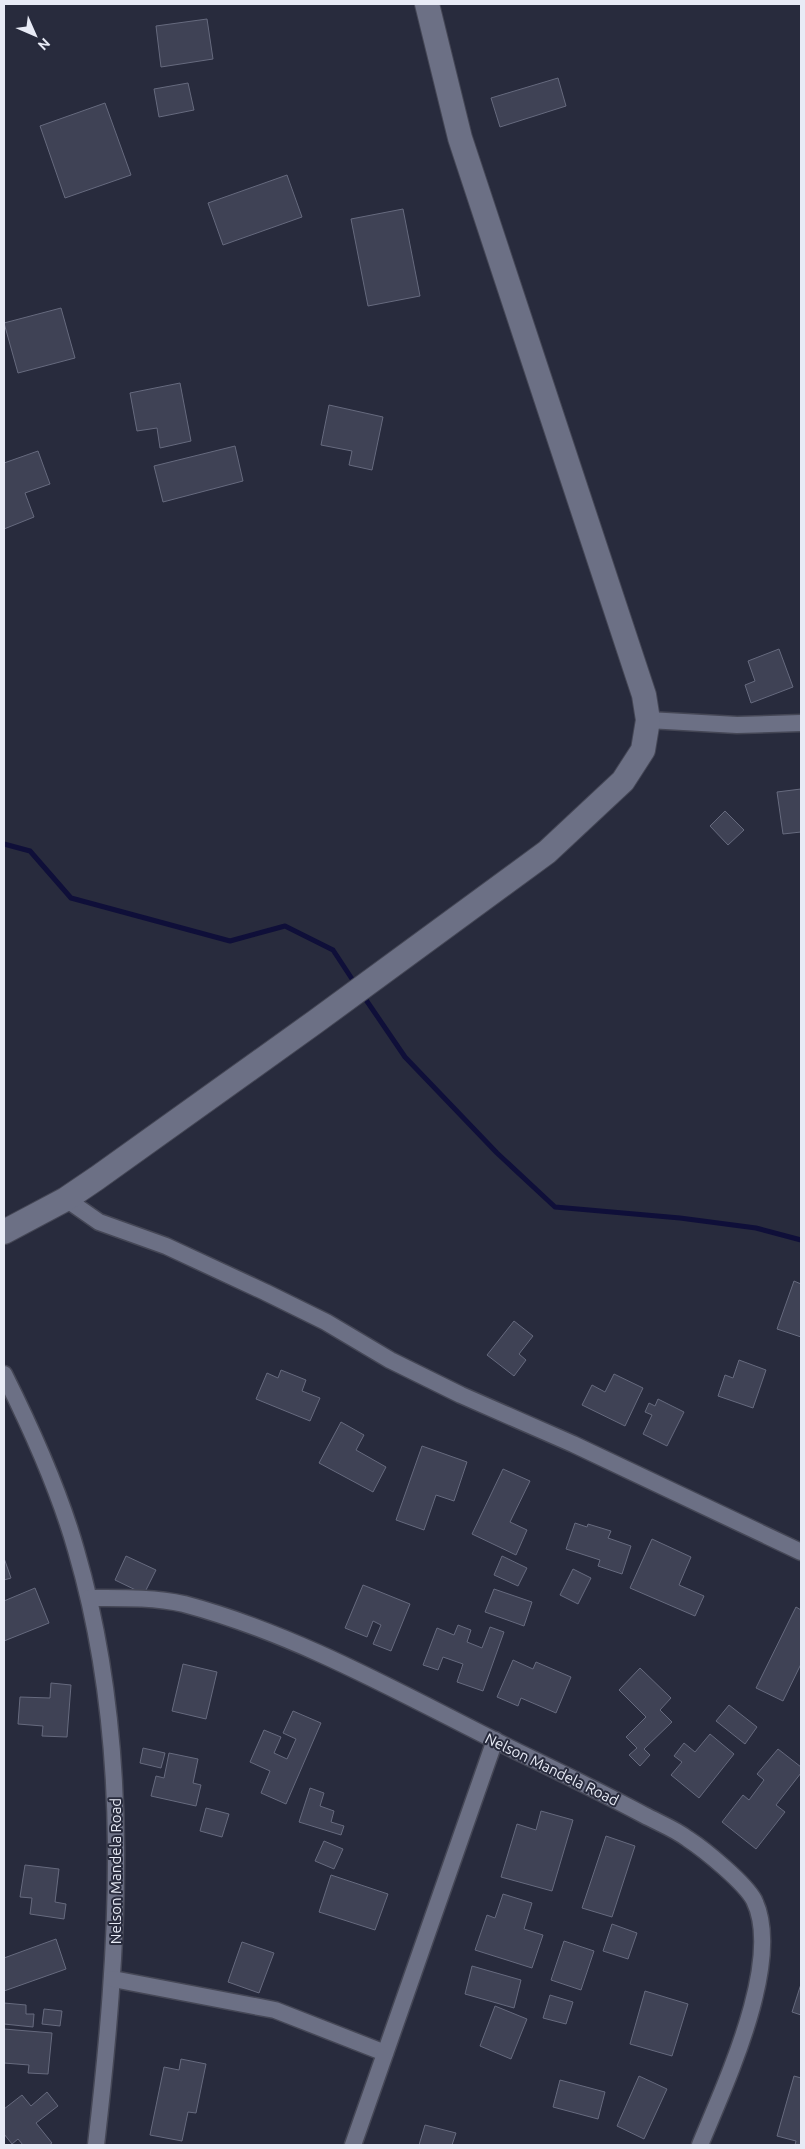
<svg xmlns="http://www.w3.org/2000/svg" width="805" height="2149" font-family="Ubuntu,sans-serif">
<rect width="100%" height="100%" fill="#282b3d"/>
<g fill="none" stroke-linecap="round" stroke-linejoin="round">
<g stroke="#0f0f39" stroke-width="5">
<polyline points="4,844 30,851 71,898 230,941 285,926 333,950 356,985"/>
<polyline points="362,994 405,1057 497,1153 555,1207 680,1218 756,1228 801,1240"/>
</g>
</g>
<g fill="#3f4255" stroke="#666a7e">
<polygon points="207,19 213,59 161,67 156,26"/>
<polygon points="558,78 566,106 500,127 491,98"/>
<polygon points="188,83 194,110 159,117 154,89"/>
<polygon points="105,103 131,175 65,198 40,126"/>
<polygon points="287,175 302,217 223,245 208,203"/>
<polygon points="403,209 420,296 368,306 351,219"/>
<polygon points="61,308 75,358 18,373 4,323"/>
<polygon points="180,383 191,441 160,448 157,428 137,431 130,393"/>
<polygon points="329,405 383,417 372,470 349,465 352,451 321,445"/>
<polygon points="235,446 243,481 163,502 154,466"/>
<polygon points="38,451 50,484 25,493 34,517 4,529 4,463"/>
<polygon points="779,649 793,687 751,703 745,685 755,681 748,661"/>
<polygon points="801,789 801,832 783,834 777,792"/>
<polygon points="725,811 744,830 728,845 710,826"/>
<polygon points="794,1281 801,1284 801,1337 777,1329"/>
<polygon points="514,1321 533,1336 519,1354 526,1360 514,1376 487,1355"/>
<polygon points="739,1360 766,1370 753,1408 718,1396 725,1375 733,1378"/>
<polygon points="281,1370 306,1380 302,1391 320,1398 310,1421 256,1399 267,1373 278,1378"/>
<polygon points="614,1374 643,1388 625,1426 582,1405 592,1385 605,1392"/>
<polygon points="658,1399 684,1412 667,1446 643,1434 652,1415 645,1412 649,1403 655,1406"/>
<polygon points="341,1422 364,1435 356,1450 386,1467 373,1492 319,1463"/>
<polygon points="422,1446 467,1462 454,1501 436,1495 424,1530 396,1520"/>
<polygon points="503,1469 530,1481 510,1522 527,1530 516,1555 472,1534"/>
<polygon points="575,1523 587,1527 588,1524 611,1531 608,1538 631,1546 622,1574 598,1566 600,1560 566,1549"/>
<polygon points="652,1539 691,1557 679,1585 704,1596 695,1616 630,1588"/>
<polygon points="126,1556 156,1570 144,1594 115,1580"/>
<polygon points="502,1556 527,1568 518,1586 494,1575"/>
<polygon points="4,1558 11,1578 4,1580"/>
<polygon points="573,1569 591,1578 578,1604 560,1595"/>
<polygon points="363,1585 410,1604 391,1651 373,1644 381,1625 373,1621 367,1637 345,1628"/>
<polygon points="35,1588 49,1623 4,1641 4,1601"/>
<polygon points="494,1589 532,1602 524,1626 485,1612"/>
<polygon points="796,1607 801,1610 801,1664 783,1701 756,1688"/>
<polygon points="458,1625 471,1630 467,1642 482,1648 490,1627 504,1632 483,1691 457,1682 463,1664 443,1657 438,1670 423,1665 437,1628 454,1635"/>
<polygon points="513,1660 533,1669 536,1662 571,1677 556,1713 521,1698 518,1706 497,1697"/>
<polygon points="183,1664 217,1672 206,1719 172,1711"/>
<polygon points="640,1668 671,1698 660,1710 672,1722 644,1749 650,1755 640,1766 629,1755 637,1748 626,1737 646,1717 619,1690"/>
<polygon points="51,1683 71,1685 67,1737 42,1736 43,1726 18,1724 20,1697 50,1698"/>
<polygon points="729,1705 757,1727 745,1744 716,1721"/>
<polygon points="293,1711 321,1723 286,1804 261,1793 270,1771 250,1762 264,1730 281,1737 274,1753 287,1759 296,1739 283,1733"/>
<polygon points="710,1734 734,1754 699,1798 671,1775 682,1762 674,1756 684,1743 695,1752"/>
<polygon points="143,1748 165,1753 161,1768 140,1763"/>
<polygon points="778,1749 801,1767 801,1773 776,1805 785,1812 756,1849 722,1822 743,1795 749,1800 764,1780 757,1774"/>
<polygon points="169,1753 198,1759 193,1783 201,1785 196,1806 151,1796 156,1776 164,1778"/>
<polygon points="310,1788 324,1793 320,1806 334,1811 331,1822 344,1826 341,1835 299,1822"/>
<polygon points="206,1808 229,1814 222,1837 200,1831"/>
<polygon points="541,1811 573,1820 552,1891 501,1877 517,1824 536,1830"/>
<polygon points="606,1836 635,1846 612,1917 582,1908"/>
<polygon points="324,1841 343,1849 334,1869 315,1861"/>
<polygon points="25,1865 59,1869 55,1902 66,1904 64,1919 30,1914 32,1898 20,1897"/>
<polygon points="331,1875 388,1894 375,1930 319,1912"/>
<polygon points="503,1894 532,1903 524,1929 543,1935 532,1968 475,1950 487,1915 495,1918"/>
<polygon points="612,1924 637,1933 628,1959 603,1951"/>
<polygon points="56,1939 66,1969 4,1991 4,1958"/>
<polygon points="564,1941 594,1951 581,1990 551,1980"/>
<polygon points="242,1942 274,1953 259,1993 228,1982"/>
<polygon points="472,1966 521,1980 514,2008 465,1994"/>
<polygon points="801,1984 801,2015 792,2012"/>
<polygon points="645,1991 688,2004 672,2056 630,2044"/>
<polygon points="550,1995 573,2002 566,2024 543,2018"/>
<polygon points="4,2003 26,2005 26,2014 34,2014 33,2027 4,2024"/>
<polygon points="495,2006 527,2019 511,2059 480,2046"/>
<polygon points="44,2009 62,2011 60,2026 42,2024"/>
<polygon points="4,2029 52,2033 48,2074 28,2073 29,2065 4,2063"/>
<polygon points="181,2059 206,2064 196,2113 188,2112 182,2141 150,2135 164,2067 179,2070"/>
<polygon points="639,2076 667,2089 644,2139 617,2126"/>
<polygon points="794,2076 801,2078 801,2145 795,2145 796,2141 777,2136"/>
<polygon points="560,2080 605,2092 598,2119 553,2107"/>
<polygon points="47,2092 58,2106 36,2123 52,2143 49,2145 23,2145 18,2139 12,2144 4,2134 4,2109 22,2095 31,2106"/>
<polygon points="425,2125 456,2133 452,2145 419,2145"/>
</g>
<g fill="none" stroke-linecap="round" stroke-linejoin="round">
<defs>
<g id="street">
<polyline points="648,720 737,725 801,723"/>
<polyline points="66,1199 99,1222 166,1246 265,1292 326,1322 390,1360 461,1395 573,1444 801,1552"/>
<path d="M4 1374C32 1430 59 1490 76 1550 133 1745 119 1947 96 2145"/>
<path d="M89 1598C120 1598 153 1597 184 1604 300 1635 407 1697 514 1750 557 1771 601 1792 644 1815 659 1823 675 1829 688 1839 705 1850 745 1883 754 1900 784 1961 724 2086 700 2145"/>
<polyline points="113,1979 275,2010 385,2053"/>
<polyline points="353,2145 495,1740"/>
</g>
<polyline id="secondary" points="4,1232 66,1199 97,1178 315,1022 547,852 623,781 643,750 648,720 644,695 460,138 427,4"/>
</defs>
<use href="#street" stroke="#454756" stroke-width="19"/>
<use href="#secondary" stroke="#454756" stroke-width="26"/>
<use href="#street" stroke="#6c7085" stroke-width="16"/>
<use href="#secondary" stroke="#6c7085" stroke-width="24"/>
</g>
<g text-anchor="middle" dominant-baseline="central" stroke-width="4" stroke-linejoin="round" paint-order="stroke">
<g font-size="15" fill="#e8ebf6" stroke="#282b3d">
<text transform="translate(552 1769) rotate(26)">Nelson Mandela Road</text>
<text transform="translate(115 1871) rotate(-90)">Nelson Mandela Road</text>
</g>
</g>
<rect width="805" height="2149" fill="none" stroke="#e8ebf6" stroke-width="10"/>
<g transform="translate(35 35) rotate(135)" stroke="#282b3d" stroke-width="4" paint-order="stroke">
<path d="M0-4L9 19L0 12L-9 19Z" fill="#e8ebf6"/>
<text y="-8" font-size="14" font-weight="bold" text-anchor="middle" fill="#e8ebf6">N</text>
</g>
</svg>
